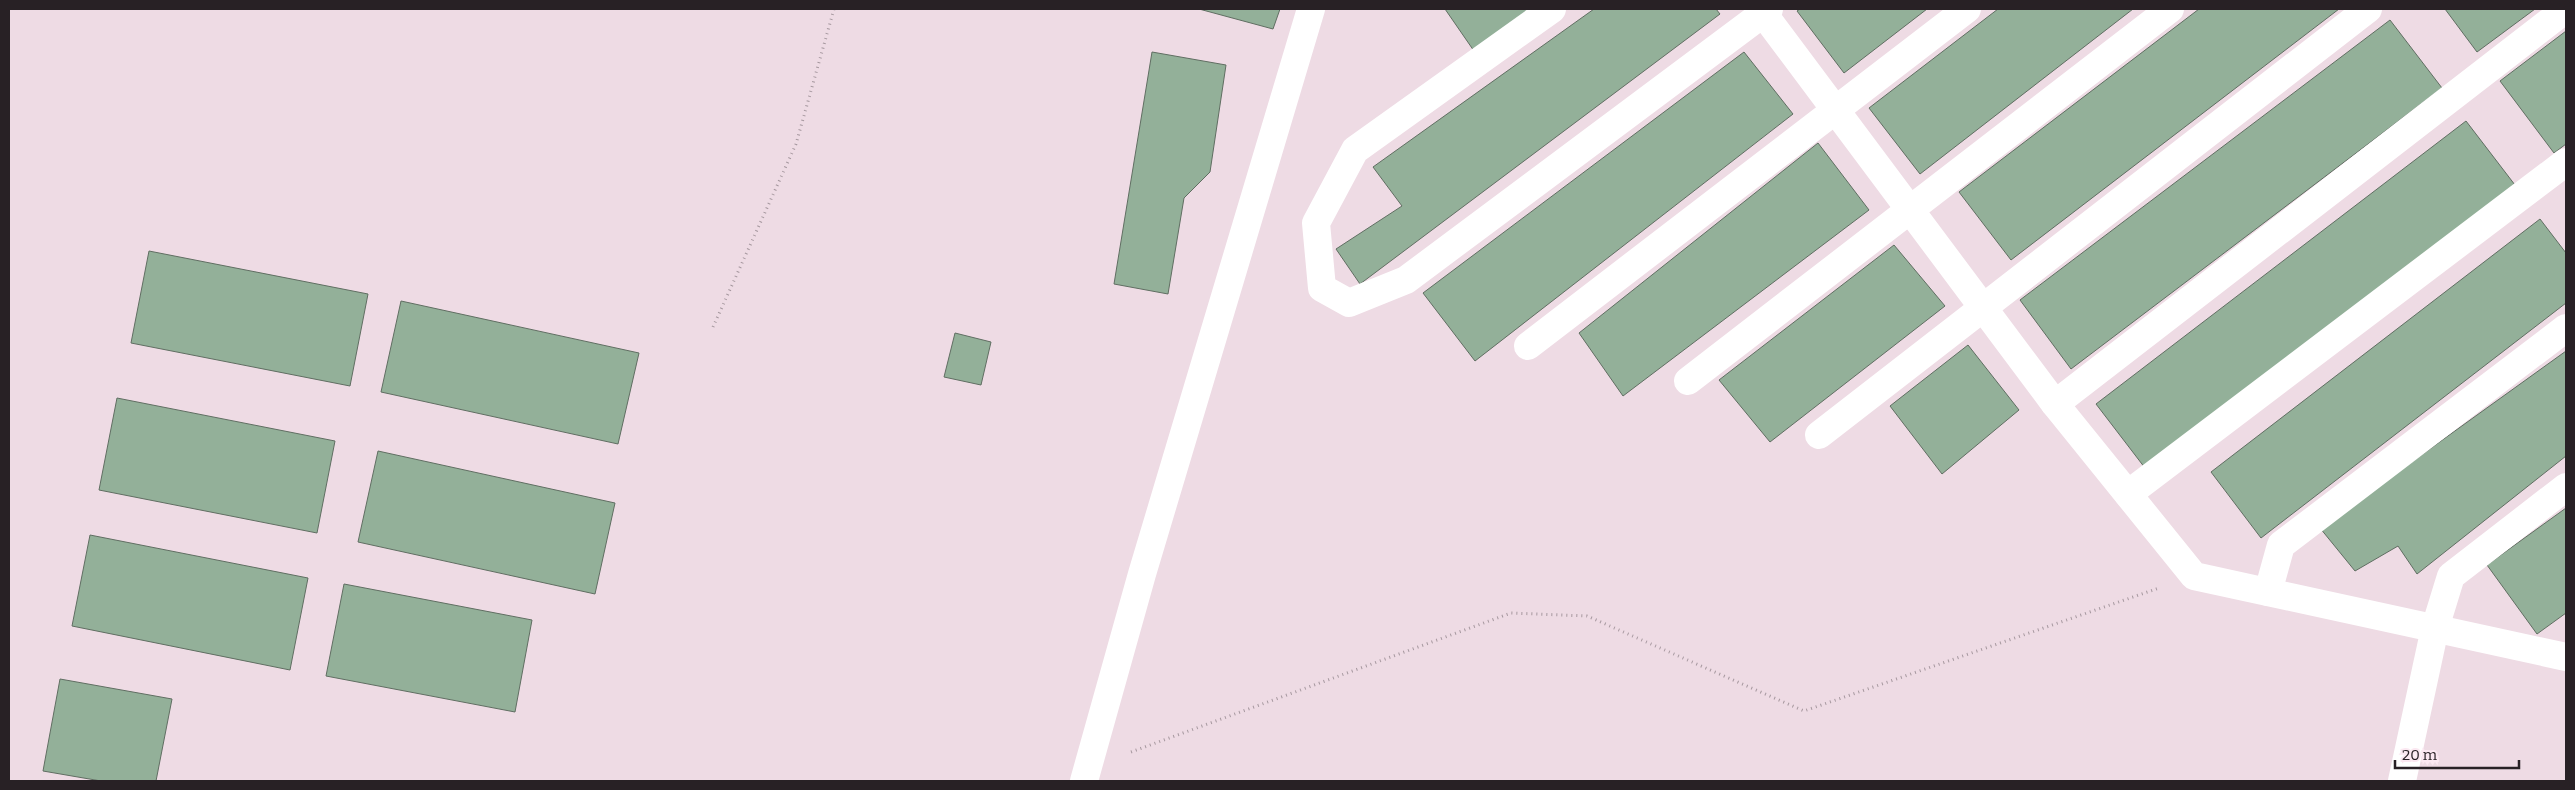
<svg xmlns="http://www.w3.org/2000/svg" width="2575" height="790" font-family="Bitter,serif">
<rect width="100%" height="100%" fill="#eedbe4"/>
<g fill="#93b099" stroke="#606e62">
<polygon points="1199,9 1280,9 1273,29"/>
<polygon points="1445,9 1529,9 1474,51"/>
<polygon points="1594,9 1716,9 1720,14 1360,284 1336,249 1402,206 1373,167"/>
<polygon points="1800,9 1927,9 1844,73 1797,11"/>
<polygon points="1998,9 2133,9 1920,174 1869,108"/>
<polygon points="2199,9 2339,9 2011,260 1959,192"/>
<polygon points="2445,9 2535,9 2477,52"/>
<polygon points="2390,20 2442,88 2071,369 2020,300"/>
<polygon points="2566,31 2566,144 2554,153 2500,81"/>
<polygon points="1152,52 1226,65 1210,172 1184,198 1168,294 1114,284"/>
<polygon points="1744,52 1793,114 1475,361 1423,293"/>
<polygon points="2466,121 2515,185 2145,468 2096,404"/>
<polygon points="1818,143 1869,210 1623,396 1579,333"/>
<polygon points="2540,219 2566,253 2566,303 2261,538 2211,472"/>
<polygon points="1894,245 1945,306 1770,442 1719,380"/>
<polygon points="149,251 368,294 350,386 131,343"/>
<polygon points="401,301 639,353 618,444 381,392"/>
<polygon points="955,333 991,342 981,385 944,377"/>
<polygon points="1968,345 2019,410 1942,474 1890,406"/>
<polygon points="2566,351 2566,456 2417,574 2398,546 2355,571 2320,528"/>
<polygon points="117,398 335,441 317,533 99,490"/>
<polygon points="378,451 615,503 595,594 358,542"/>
<polygon points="2566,508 2566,613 2537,634 2487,565"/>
<polygon points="90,535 308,578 290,670 72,626"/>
<polygon points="344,584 532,620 515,712 326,676"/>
<polygon points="60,679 172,699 156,781 101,781 43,771"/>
</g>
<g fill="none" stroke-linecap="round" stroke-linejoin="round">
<g stroke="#a6989f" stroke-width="3" stroke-dasharray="1 4" stroke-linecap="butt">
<polyline points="713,327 796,144 834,9"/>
<polyline points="1131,752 1511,613 1587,616 1804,711 2159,588"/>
</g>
<g stroke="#fff" stroke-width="28">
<polyline points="1552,9 1355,150 1316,223 1322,288 1349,303 1406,280 1769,9"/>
<polyline points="1760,9 2055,404 2194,576 2566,657"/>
<polyline points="1528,346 1967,9"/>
<polyline points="1688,381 2170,9"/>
<polyline points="2055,404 2566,9"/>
<polyline points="1819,435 2368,9"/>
<polyline points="2128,494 2566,162"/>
<polyline points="2268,592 2281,545 2566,328"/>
<polyline points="1084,781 1142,574 1311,9"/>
<polyline points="2402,781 2435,628 2451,576 2566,487"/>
</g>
</g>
<rect width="2575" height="790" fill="none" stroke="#282125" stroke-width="20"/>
<path d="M2395 760v8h124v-8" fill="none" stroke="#282125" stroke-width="2.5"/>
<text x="2402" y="760" font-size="15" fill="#282125" stroke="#fbe8f1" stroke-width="4" paint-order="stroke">20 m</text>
</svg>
